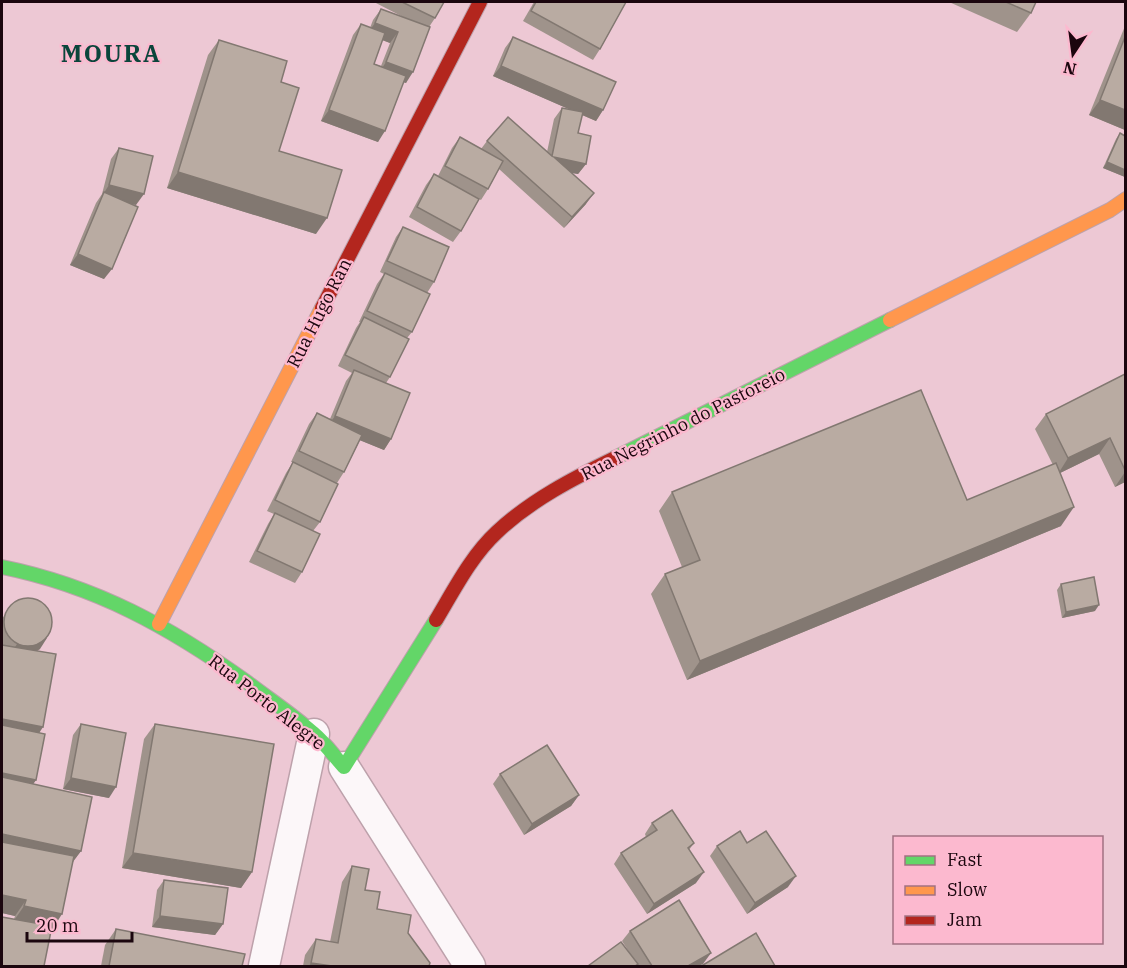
<svg xmlns="http://www.w3.org/2000/svg" width="1127" height="968" font-family="'IBM Plex Serif',serif">
<rect width="100%" height="100%" fill="#edc8d4"/>
<g fill="none" stroke-linecap="round" stroke-linejoin="round">
<defs>
<g id="street">
<polyline points="344,767 470,966"/>
<polyline points="264,966 314,734"/>
</g>
<g id="fast">
<polyline points="615,458 890,320"/>
<path d="M2 567C96 586 170 627 248 683 270 700 293 715 313 733 325 743 334 756 344 767L436 620"/>
</g>
<g id="slow">
<polyline points="890,320 1110,210 1126,199"/>
<polyline points="159,624 322,308"/>
</g>
<g id="jam">
<polyline points="322,308 480,2"/>
<path d="M436 620C454 590 471 556 497 532 531 500 574 478 615 458"/>
</g>
</defs>
<use href="#street" stroke="#bda1ab" stroke-width="33"/>
<use href="#fast" stroke="#bda1ab" stroke-width="16"/>
<use href="#slow" stroke="#bda1ab" stroke-width="16"/>
<use href="#jam" stroke="#bda1ab" stroke-width="16"/>
<use href="#street" stroke="#fcf7f9" stroke-width="30"/>
<use href="#fast" stroke="#63d668" stroke-width="14"/>
<use href="#slow" stroke="#ff974d" stroke-width="14"/>
<use href="#jam" stroke="#b3261e" stroke-width="14"/>
</g>
<g fill="#9f938b" fill-rule="evenodd">
<path d="M374 2H444L435 18 429 27 406 83 403 82 378 142 321 121 353 35 361 24 370 28 373 20 381 9 407 19ZM382 40 390 43 381 66 374 64Z"/>
<polygon points="534,2 626,2 600,49 593,60 523,21"/>
<polygon points="949,2 1036,2 1031,13 1017,32"/>
<polygon points="1125,26 1125,130 1089,115"/>
<polygon points="513,37 603,110 596,121 582,115 578,133 586,164 578,174 571,173 586,204 564,228 499,169 488,189 481,200 479,199 461,231 453,242 409,217 426,185 434,174 438,176 452,148 460,137 481,149 487,141 547,152 554,119 562,108 571,110 493,76 505,48"/>
<polygon points="219,40 281,82 279,151 316,234 167,188 208,55"/>
<polygon points="1120,133 1125,136 1125,177 1103,168 1116,139"/>
<polygon points="119,148 136,205 128,203 104,279 70,265 96,203 102,194 111,159"/>
<polygon points="403,227 434,282 427,293 412,332 407,338 390,377 386,383 391,439 384,450 360,440 344,472 337,483 320,522 313,531 302,572 295,583 249,562 268,524 274,514 267,511 286,473 293,462 291,462 309,424 317,413 330,419 346,381 352,373 338,366 356,328 360,322 359,322 377,284 384,274 380,272 396,237"/>
<polygon points="1125,374 1125,482 1115,487 1099,454 1060,473 1061,526 687,680 651,594 665,574 682,567 659,511 672,492 967,500 1053,465 1035,429 1046,414"/>
<polygon points="1061,584 1095,611 1062,618 1057,590"/>
<polygon points="12,604 40,649 37,651 39,733 36,780 33,784 81,851 73,861 52,930 14,919 15,916 2,913 2,619"/>
<polygon points="81,724 109,798 63,789 73,735"/>
<polygon points="155,724 252,872 241,888 122,868 144,739"/>
<polygon points="500,774 579,795 571,806 524,835 493,784"/>
<polygon points="652,823 694,843 689,850 696,883 647,914 614,864 621,853 646,837 645,834"/>
<polygon points="747,843 788,887 747,914 710,856 717,846"/>
<polygon points="352,866 377,909 408,933 429,966 303,966 305,955 316,939 330,942 342,882"/>
<polygon points="164,880 223,924 215,935 152,927 157,890"/>
<polygon points="116,929 242,966 101,966 105,945"/>
<polygon points="630,931 703,964 698,966 638,966 622,941"/>
</g>
<g fill="#827871">
<polygon points="375,23 398,32 390,43 367,34"/>
<polygon points="386,62 413,72 406,83 379,73"/>
<polygon points="501,66 603,110 596,121 493,76"/>
<polygon points="1100,100 1125,110 1125,130 1089,115"/>
<polygon points="329,110 385,131 378,142 321,121"/>
<polygon points="554,157 586,164 578,174 546,168"/>
<polygon points="1107,162 1125,170 1125,177 1103,168"/>
<polygon points="178,172 327,218 316,234 167,188"/>
<polygon points="109,185 144,194 136,205 102,196"/>
<polygon points="594,193 586,204 564,228 572,217"/>
<polygon points="78,254 112,269 104,279 70,265"/>
<polygon points="335,416 391,439 384,450 327,427"/>
<polygon points="1110,438 1099,454 1058,474 1068,458"/>
<polygon points="1125,472 1125,482 1115,487"/>
<polygon points="1074,507 1061,526 687,680 700,661"/>
<polygon points="1099,605 1095,611 1062,618 1066,612"/>
<polygon points="47,638 40,649 25,657 10,655 17,644"/>
<polygon points="2,719 43,727 36,738 2,732"/>
<polygon points="2,773 36,780 28,791 2,786"/>
<polygon points="71,778 116,787 109,798 63,789"/>
<polygon points="579,795 571,806 524,835 532,824"/>
<polygon points="2,834 81,851 70,866 2,852"/>
<polygon points="133,853 252,872 241,888 122,868"/>
<polygon points="704,872 696,883 647,914 654,904"/>
<polygon points="796,876 788,887 747,914 755,903"/>
<polygon points="2,895 26,900 15,916 2,913"/>
<polygon points="24,906 62,914 52,930 13,922"/>
<polygon points="160,916 223,924 215,935 152,927"/>
<polygon points="711,953 703,964 698,966 688,966"/>
<polygon points="311,963 332,966 309,966"/>
</g>
<g fill="#b9aba2" stroke="#827871" stroke-width="1.5">
<polygon points="402,2 444,2 435,18"/>
<polygon points="536,2 626,2 600,49 531,11"/>
<polygon points="1006,2 1036,2 1031,13"/>
<polygon points="381,9 430,27 413,72 386,62 398,32 375,23"/>
<polygon points="361,24 385,33 374,64 406,76 385,131 329,110"/>
<polygon points="513,37 616,82 603,110 501,66"/>
<polygon points="1125,37 1125,110 1100,100"/>
<polygon points="219,40 287,61 281,82 299,88 279,151 342,170 327,218 178,172"/>
<polygon points="562,108 583,112 578,133 591,136 586,164 554,157 594,193 572,217 487,141 508,117 552,156"/>
<polygon points="1120,133 1125,136 1125,170 1107,162"/>
<polygon points="460,137 503,161 488,189 445,166"/>
<polygon points="119,148 153,156 144,194 109,185"/>
<polygon points="434,174 479,199 461,231 417,207"/>
<polygon points="104,192 138,207 112,269 78,254"/>
<polygon points="403,227 449,247 434,282 387,261"/>
<polygon points="385,273 430,294 412,332 367,311"/>
<polygon points="364,317 409,339 390,377 345,355"/>
<polygon points="354,370 410,393 391,439 335,416"/>
<polygon points="1125,374 1125,470 1110,438 1068,458 1046,414"/>
<polygon points="921,390 967,500 1056,463 1074,507 700,661 665,574 700,560 672,492"/>
<polygon points="317,413 362,435 344,472 299,451"/>
<polygon points="293,462 338,484 320,522 275,500"/>
<polygon points="275,513 320,534 302,572 257,551"/>
<polygon points="1094,577 1099,605 1066,612 1061,584"/>
<circle cx="28" cy="622" r="24"/>
<polygon points="2,645 56,654 43,727 2,719"/>
<polygon points="81,724 126,733 116,787 71,778"/>
<polygon points="155,724 274,744 252,872 133,853"/>
<polygon points="2,725 45,734 36,780 2,773"/>
<polygon points="547,745 579,795 532,824 500,774"/>
<polygon points="2,777 92,797 81,851 2,834"/>
<polygon points="672,810 694,843 688,848 704,872 654,904 621,853 657,830 652,823"/>
<polygon points="740,831 747,843 766,831 796,876 755,903 717,846"/>
<polygon points="2,842 74,856 62,914 24,906 26,900 2,895"/>
<polygon points="352,866 369,869 365,890 380,892 377,909 411,915 408,933 430,963 429,966 332,966 311,963 316,939 338,943"/>
<polygon points="164,880 228,888 223,924 160,916"/>
<polygon points="679,900 711,953 688,966 652,966 630,931"/>
<polygon points="2,917 52,926 44,966 2,966"/>
<polygon points="116,929 245,954 242,966 109,966"/>
<polygon points="756,933 775,966 704,966 703,965"/>
<polygon points="621,942 638,964 635,966 588,966"/>
</g>
<g text-anchor="middle" dominant-baseline="central" stroke-width="4.5" stroke-linejoin="round" paint-order="stroke">
<g font-size="18" fill="#1b060e" stroke="#fcb9cf">
<text transform="translate(319 313) rotate(-63)">Rua Hugo Ran</text>
<text transform="translate(683 424) rotate(-27)">Rua Negrinho do Pastoreio</text>
<text transform="translate(267 702) rotate(38)">Rua Porto Alegre</text>
</g>
<g font-size="24" font-weight="bold" letter-spacing="1.5" fill="#0b453b" stroke="#fcb9cf">
<text x="111" y="53">MOURA</text>
</g>
</g>
<rect width="1127" height="968" fill="none" stroke="#1b060e" stroke-width="6"/>
<rect x="893" y="836" width="210" height="108" fill="#fcb9cf" stroke="#a27182" stroke-width="1.5"/>
<rect x="905" y="856" width="30" height="9" fill="#63d668" stroke="#a27182" stroke-width="1.5"/>
<text x="947" y="866" font-size="18" fill="#1b060e">Fast</text>
<rect x="905" y="886" width="30" height="9" fill="#ff974d" stroke="#a27182" stroke-width="1.5"/>
<text x="947" y="896" font-size="18" fill="#1b060e">Slow</text>
<rect x="905" y="916" width="30" height="9" fill="#b3261e" stroke="#a27182" stroke-width="1.5"/>
<text x="947" y="926" font-size="18" fill="#1b060e">Jam</text>
<g transform="translate(1073 54) rotate(193)" stroke="#fcb9cf" stroke-width="4.5" paint-order="stroke">
<path d="M0-4.5L10 22L0 15L-10 22Z" fill="#1b060e"/>
<text y="-9" font-size="16" font-weight="bold" text-anchor="middle" fill="#1b060e">N</text>
</g>
<path d="M27 932v9h105v-9" fill="none" stroke="#1b060e" stroke-width="3"/>
<text x="36" y="932" font-size="18" fill="#1b060e" stroke="#fcb9cf" stroke-width="4.5" paint-order="stroke">20 m</text>
</svg>
